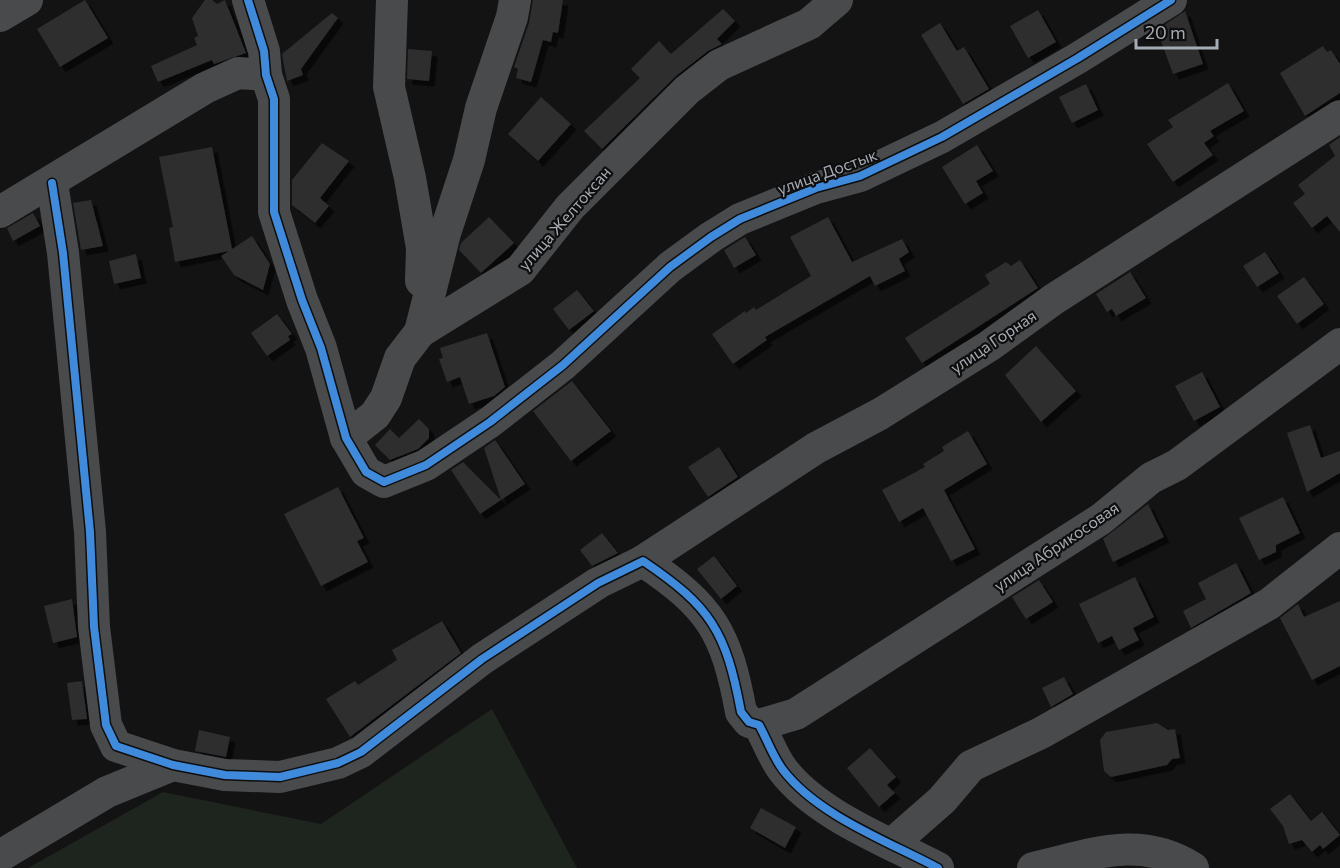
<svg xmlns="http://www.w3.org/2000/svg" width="1340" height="868" font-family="Commissioner,sans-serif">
<defs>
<filter id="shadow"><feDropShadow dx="5.5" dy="5.5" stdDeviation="0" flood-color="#0009"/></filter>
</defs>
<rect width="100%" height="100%" fill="#131314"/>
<polygon fill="#1e241e" points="492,709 577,868 28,868 163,792 321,824"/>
<g fill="#2e2e2f" filter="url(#shadow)">
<polygon points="85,0 108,38 60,67 37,29"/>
<polygon points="205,0 212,0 217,4 225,0 246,53 214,64 212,60 158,82 151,66 197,45 194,38 198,36 192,18"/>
<polygon points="533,0 563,0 558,33 553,32 551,42 543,40 531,82 516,78 518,69 514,67 529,23"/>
<polygon points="723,9 735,21 717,39 722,44 708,51 676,76 602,149 584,131 640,78 631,69 659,41 671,54"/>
<polygon points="1038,10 1056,42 1028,58 1010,26"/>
<polygon points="1185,11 1203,64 1173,74 1157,30"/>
<polygon points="332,13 338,18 301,69 303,75 287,81 282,54"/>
<polygon points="940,23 957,51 964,47 989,89 963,104 921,35"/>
<polygon points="1323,46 1327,52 1331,50 1340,64 1340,93 1305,116 1280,73"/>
<polygon points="408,49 432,51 429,81 407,79"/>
<polygon points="1228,83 1244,111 1210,131 1214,136 1204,143 1213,155 1173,182 1147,144 1173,127 1168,120"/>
<polygon points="1086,84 1098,110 1072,123 1059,97"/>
<polygon points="541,97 571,124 538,161 508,134"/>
<polygon points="1340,137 1340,232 1327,216 1312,228 1293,203 1305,194 1298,185 1335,156 1329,145"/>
<polygon points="322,143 349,161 320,198 329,206 315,223 292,205 292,180"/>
<polygon points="977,145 993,171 976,181 983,193 965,204 942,167"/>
<polygon points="212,147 232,249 252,236 270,264 263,290 234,275 221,256 229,251 175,262 169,228 173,227 159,157"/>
<polygon points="91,200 103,246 81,250 73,203"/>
<polygon points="33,213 40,226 13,241 7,228"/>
<polygon points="489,217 514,243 481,273 459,250 461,243"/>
<polygon points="828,217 852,262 902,239 909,252 899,259 905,271 875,286 870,276 765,337 767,340 733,364 712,334 745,311 746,313 754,307 756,310 811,276 790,237"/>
<polygon points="745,237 756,255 734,268 724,250"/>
<polygon points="1265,252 1279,273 1257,287 1243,266"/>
<polygon points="136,254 141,278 114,284 109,261"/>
<polygon points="1020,260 1038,288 922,363 905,338 990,284 985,275 1006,262 1011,266"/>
<polygon points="1130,272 1146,298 1116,316 1112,309 1107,312 1096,294"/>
<polygon points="1304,277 1324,304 1297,324 1277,296"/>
<polygon points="577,290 594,311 569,330 553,309"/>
<polygon points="277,314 292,334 288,336 290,340 267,356 251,333"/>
<polygon points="487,333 505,387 494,396 469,404 460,377 447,382 439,359 443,358 440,348"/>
<polygon points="1036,346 1076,391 1041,422 1005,375"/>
<polygon points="1202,372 1220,407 1194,421 1175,386"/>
<polygon points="572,381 611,431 571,461 533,411"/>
<polygon points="419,419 429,429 429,438 418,449 390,460 375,445 390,429 399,438"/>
<polygon points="1310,425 1321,458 1340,451 1340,473 1307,492 1287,433"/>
<polygon points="968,431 987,464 944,490 975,549 951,561 923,508 899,522 882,490 925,467 923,464 944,451 942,447"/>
<polygon points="495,440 525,484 480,514 451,470 463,462 501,500 484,448"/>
<polygon points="719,447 738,477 708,497 688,467"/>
<polygon points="338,487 364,538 357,541 368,562 321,586 284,514"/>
<polygon points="1283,497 1300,533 1276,545 1276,552 1259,560 1239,518"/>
<polygon points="1148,504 1164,537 1113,562 1103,539"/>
<polygon points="602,533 618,553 592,566 580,550"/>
<polygon points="714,556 737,586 721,599 697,569"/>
<polygon points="1236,563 1251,593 1191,628 1183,611 1206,599 1198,583"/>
<polygon points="1135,577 1154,617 1133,628 1139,640 1119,650 1112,636 1098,643 1079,604"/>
<polygon points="1039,580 1053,602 1026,619 1012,597"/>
<polygon points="72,599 77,637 53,643 44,606"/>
<polygon points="1340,601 1340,666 1312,680 1280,618 1298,604 1304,617"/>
<polygon points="442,621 461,653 350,737 326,699 355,681 358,685 397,660 392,650"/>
<polygon points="1064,677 1073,694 1051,707 1042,688"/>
<polygon points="82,681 87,719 72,720 67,683"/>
<polygon points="1157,723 1168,730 1175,729 1180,758 1172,759 1167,765 1111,777 1104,771 1100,740 1106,732"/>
<polygon points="199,730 230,737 226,757 195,751"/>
<polygon points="870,748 896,777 887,785 895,793 879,807 847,768"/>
<polygon points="1290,794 1311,821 1322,812 1340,835 1323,849 1320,845 1312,852 1302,840 1289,844 1283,826 1270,809"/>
<polygon points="761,808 796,827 785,848 750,828"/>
</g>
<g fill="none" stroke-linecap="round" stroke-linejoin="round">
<g stroke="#484a4c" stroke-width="32">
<polyline points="248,0 264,51 266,75 274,99 274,212 302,300 321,348 346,438 366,472 384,482 426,465 490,422 563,365 670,267 711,237 740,219 816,188 860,176 942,137 1078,58 1171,0"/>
<polyline points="392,0 389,87 410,178 422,248 421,281"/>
<polyline points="0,16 27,0"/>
<path d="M52 183 63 253 90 532 94 627 106 725 116 746 173 765 225 775 280 777 338 763 361 752 482 659 598 583 643 561C711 607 726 631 741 712L749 722 759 725C767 739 773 757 783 770 817 815 889 842 938 868"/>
<polyline points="0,212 205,88 238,73 266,75"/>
<polyline points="420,332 445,233 469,160 481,108 512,17 515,0"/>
<polyline points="346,438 375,415 386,398 400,358 420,332 520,270 570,207 687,90 719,65 809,24 837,0"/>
<polyline points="643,561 816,448 880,414 989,346 1054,299 1340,116"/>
<polyline points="759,725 796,714 1101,519 1151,478 1177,465 1340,344"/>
<polyline points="893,843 942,800 971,766 1041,733 1269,604 1340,548"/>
<polyline points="0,856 107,792 173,765"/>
<path d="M1033 868C1091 855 1139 834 1193 868"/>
</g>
<defs>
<g id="cycleway">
<polyline points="248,0 264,51 266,75 274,99 274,212 302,300 321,348 346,438 366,472 384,482 426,465 490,422 563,365 670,267 711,237 740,219 816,188 860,176 942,137 1078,58 1171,0"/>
<path d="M52 183 63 253 90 532 94 627 106 725 116 746 173 765 225 775 280 777 338 763 361 752 482 659 598 583 643 561C711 607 726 631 741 712L749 722 759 725C767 739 773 757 783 770 817 815 889 842 938 868"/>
</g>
</defs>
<use href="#cycleway" stroke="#0e0e0f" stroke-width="11"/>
<use href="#cycleway" stroke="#408adc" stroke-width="8"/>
</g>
<g text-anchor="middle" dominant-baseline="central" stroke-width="4.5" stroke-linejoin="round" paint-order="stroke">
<g font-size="16" fill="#a6acb3" stroke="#0e0e0f">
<text transform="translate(827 171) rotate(-20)">улица Достык</text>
<text transform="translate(564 218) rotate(-49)">улица Желтоксан</text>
<text transform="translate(993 341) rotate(-34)">улица Горная</text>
<text transform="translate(1056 546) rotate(-34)">улица Абрикосовая</text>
</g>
</g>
<path d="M1136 39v9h81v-9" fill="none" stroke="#a6acb3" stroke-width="3"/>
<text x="1145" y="39" font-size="18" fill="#a6acb3" stroke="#0e0e0f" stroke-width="4.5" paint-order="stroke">20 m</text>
</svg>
